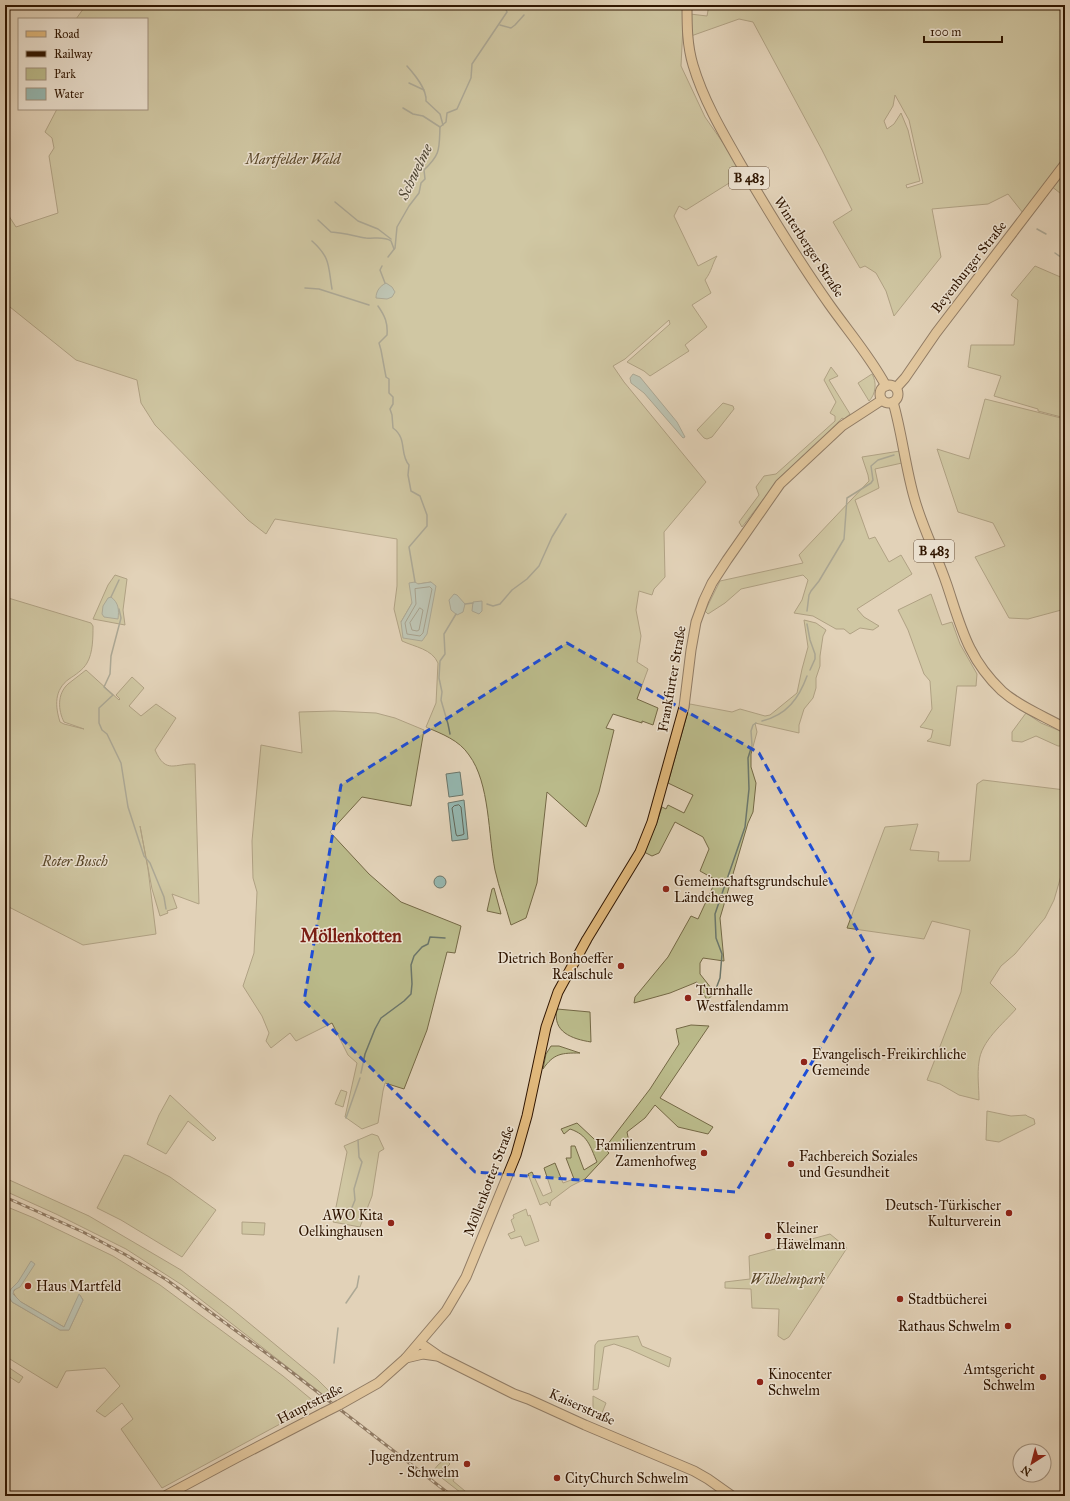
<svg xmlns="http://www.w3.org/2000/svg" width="1070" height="1501" font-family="'IM FELL Great Primer',serif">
<rect width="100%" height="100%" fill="#e2d2b8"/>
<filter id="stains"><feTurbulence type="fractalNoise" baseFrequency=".005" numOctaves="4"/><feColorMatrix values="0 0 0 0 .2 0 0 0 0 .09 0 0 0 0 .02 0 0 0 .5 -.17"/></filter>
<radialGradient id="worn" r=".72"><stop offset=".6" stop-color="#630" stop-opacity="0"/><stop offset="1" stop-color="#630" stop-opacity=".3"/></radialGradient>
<g fill="#baba8a" stroke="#746845" fill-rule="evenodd">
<path d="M86 5H684L681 66 705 117 728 150 742 175 686 210 679 206 674 216 698 266 717 256C712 264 712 271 705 280L711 293 692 305 707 327 685 345 689 351 650 376 644 371 627 362 670 324 669 320 625 359 613 366 624 382 706 482 664 532 665 577 654 589 652 595 639 591 636 610 641 636 637 662 648 669 637 699 658 708 653 725 642 721V723L613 714 606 728 614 730 599 792 586 827 547 792 537 883 526 918 511 925C506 907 499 888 495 870 488 835 490 783 469 755 459 740 442 734 426 727L436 703 438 663C432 649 415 647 402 641L394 609 397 586V539L275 519 266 534 248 520 155 425 141 403 137 380 76 360 5 303V210L16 227 58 213 49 156 54 148 52 138 45 132 57 109H147V19H76ZM431 582 401 622 412 603 418 584Z"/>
<path d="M709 5H1065V197L1046 182 1023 213 1008 194 988 204 932 209 941 257 894 316 886 291 876 273 865 266 860 268 833 222 852 210 822 150 753 22 739 19 691 36 690 14 707 16ZM895 95 909 120 923 183 907 188 906 185 920 181 908 130 901 113 894 124 887 129 884 121 893 106Z"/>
<polygon points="1035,266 1065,279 1065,418 1038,411 1038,409 994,396 1001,376 968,367 971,345 1014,345 1018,300 1011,295"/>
<polygon points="831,367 838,376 829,380 850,414 844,419 842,418 833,428 779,479 742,527 739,522 759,495 756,487 764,476 776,474 835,421 835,416 830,413 836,402 824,380"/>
<path d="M872 374C877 382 876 394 869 401L858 383Z"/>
<polygon points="985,399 1065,419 1065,609 1028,619 1009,618 975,557 1005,546 993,523 958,512 937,449 969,459"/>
<polygon points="723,403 733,406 734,409 712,437 707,439 704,438 697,430"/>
<polygon points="900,451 902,463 875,469 879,488 855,500 869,539 875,537 889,562 901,555 912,574 857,609 864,617 879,626 873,630 860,628 850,634 844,629 836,629 813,616 794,613 802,600 808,580 803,575 741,589 725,603 708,614 705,611 720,581 803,563 799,555 869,481 868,475 862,457"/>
<polygon points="115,575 127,579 123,610 125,625 93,619 108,585"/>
<polygon points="931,594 942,625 952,622 960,644 977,674 976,686 957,686 950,746 927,741 931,738 933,730 920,727 925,721 932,709 930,681 924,674 908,630 898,610"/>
<path d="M5 597 91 623 93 626C93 637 93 653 87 663 83 670 75 675 69 679 54 690 55 706 60 722L64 724 84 729 64 722C58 710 57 694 68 684 74 679 80 675 86 670L119 700 120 699 116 695 132 677 144 688 129 706 141 716 156 704 176 718 155 750C166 775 175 763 195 764L199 904 172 894 177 908 167 911 168 913 160 916 152 889 140 826 148 869 156 934 83 945 5 905Z"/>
<polygon points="804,620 816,623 826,630 823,636 820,656 820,666 816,678 816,688 813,698 804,709 799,725 799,733 755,723 757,732 751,754 751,767 756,783 753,812 748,823 720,918 724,961 703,958 700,963 700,974 715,993 707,1000 697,982 670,993 634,1003 635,997 668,957 691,916 698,919 716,880 700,871 709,849 703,837 675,822 659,853 652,856 644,852 656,825 662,807 666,809 668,805 684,813 693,795 668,783 690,704 732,712 740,709 765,716 770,715 797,693 802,669 808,647"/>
<polygon points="334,711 376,713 395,718 424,730 411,806 362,797 330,832 369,874 401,902 461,926 455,953 447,952 427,1030 404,1089 385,1083 383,1091 378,1123 362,1129 345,1117 357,1063 348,1055 332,1023 296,1041 290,1033 271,1048 266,1041 269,1033 262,1016 243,986 254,953 257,892 253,878 252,841 261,745 302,753 299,712"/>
<polygon points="1026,713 1041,723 1065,733 1065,746 1058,746 1036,736 1022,742 1012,741 1012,732"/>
<path d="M983 780 1065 790V862L1054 900 1045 918 1015 954 1001 966 990 983 1016 1009C1003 1024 981 1041 979 1062 977 1074 979 1088 979 1100L959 1095 940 1084 927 1080 961 992 970 930 932 921 924 939 847 928 885 827 918 824 910 850 939 852 938 861H970L977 784Z"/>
<polygon points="494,888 501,914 487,911 492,889"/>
<path d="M557 1009 590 1012 591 1042C572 1039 552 1032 557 1009Z"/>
<polygon points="691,1025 709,1026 660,1098 713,1127 708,1134 678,1127 655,1105 645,1118 627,1132 630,1147 617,1143 611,1150 607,1145 650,1089 679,1044 676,1029"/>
<path d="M551 1046H559L580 1053C562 1053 554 1053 543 1069L546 1054Z"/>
<polygon points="341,1090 347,1092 343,1107 335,1104"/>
<polygon points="170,1095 216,1138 213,1141 188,1121 166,1154 147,1144 159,1115"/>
<polygon points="987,1111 1011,1116 1026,1115 1027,1116 1034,1119 1035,1124 999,1142 986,1140"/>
<path d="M577 1123 609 1153 585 1179 571 1186 551 1201 550 1206 547 1202 540 1205 528 1174 532 1172 543 1196 552 1192 544 1168 555 1163 563 1183 574 1179 566 1158H571V1146H575L584 1170 597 1162C590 1146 588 1135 570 1129L564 1134 561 1129Z"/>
<polygon points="372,1134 378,1136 384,1149 379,1152 372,1196 360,1227 333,1222 347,1152 344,1146"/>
<polygon points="124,1155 129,1156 170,1177 216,1210 182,1257 121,1220 97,1208"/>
<polygon points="5,1178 89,1216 181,1270 232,1309 317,1379 331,1393 333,1398 330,1400 182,1285 126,1249 56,1214 5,1191"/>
<path d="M5 1206 34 1218 113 1256 160 1285 283 1376 317 1404 162 1488 121 1429 133 1419 122 1403 105 1417 96 1411 120 1386 105 1368 66 1371 57 1388 5 1356ZM18 1282 17 1288 13 1292 16 1297 21 1302 64 1327 80 1295 83 1300 69 1330H60L12 1302 11 1289Z"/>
<polygon points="526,1209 528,1216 530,1215 539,1241 525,1246 521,1236 511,1239 508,1234 515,1231 511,1220 514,1218 513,1215"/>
<polygon points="242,1222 265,1223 264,1235 242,1234"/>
<polygon points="830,1234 847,1248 789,1337 784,1340 778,1336 779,1309 752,1308 751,1289 725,1288 725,1282 750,1279 749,1256"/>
<polygon points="638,1336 642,1346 671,1358 669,1367 629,1349 614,1344 604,1347 598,1389 593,1390 595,1345 598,1341"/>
<polygon points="8,1367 23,1377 19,1383 5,1374"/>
<polygon points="593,1396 606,1403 600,1418 593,1418"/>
<polygon points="445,1459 450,1464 443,1471 453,1478 455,1477 453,1481 471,1496 465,1496 433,1471 438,1465"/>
</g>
<g fill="#95b7b0" stroke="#6c766a">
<path d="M386 283 392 287 395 292 392 297 387 299 376 298C376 291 380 286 386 283Z"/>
<polygon points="633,374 640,377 677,422 685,437 683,438 644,393 631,383 630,378"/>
<polygon points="415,582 418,584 431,582 436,586 427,634 422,641 403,638 401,622 412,603 409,583"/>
<polygon points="454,594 457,595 465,604 463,612 457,615 451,610 449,600"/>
<path d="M111 597C119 603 119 610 118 619L104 617 102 614 103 606 108 598Z"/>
<polygon points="482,601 482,611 479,614 472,611 473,602"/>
<polygon points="460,772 463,795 449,797 446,774"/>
<polygon points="464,800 468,839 452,841 448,803"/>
<circle cx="440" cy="882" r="6"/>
<polygon points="31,1261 35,1264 20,1287 14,1290 13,1294 21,1302 64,1327 79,1294 83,1300 69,1330 60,1330 19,1306 12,1302 9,1297 9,1293 11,1289 18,1282"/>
</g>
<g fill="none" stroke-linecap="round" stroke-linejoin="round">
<g stroke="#626658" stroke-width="1">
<polygon points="430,587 432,589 423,633 420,636 407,634 405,623 416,604 415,589"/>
<polygon points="420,608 423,610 419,630 417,631 412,630 410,623"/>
<polygon points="459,805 461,807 464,834 462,835 457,836 456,834 452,808 454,806"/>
</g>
<g stroke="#6c766a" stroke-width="1.5">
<polyline points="500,25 511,28 515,25 524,15"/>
<path d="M407 66C415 75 427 89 426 101L440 114 443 125"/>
<polyline points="409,83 424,90"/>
<polyline points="403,108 413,114 423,116 440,127"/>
<polyline points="335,202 358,221 378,229 391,239"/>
<path d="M318 220 331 232C345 233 354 236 366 238 374 239 384 236 391 241L394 249"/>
<polyline points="1037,229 1046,234"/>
<path d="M312 241C331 258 328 266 332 289"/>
<polyline points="1055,253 1065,260"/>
<path d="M388 257 395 248 397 227 409 206 419 193 421 183 425 179 424 170C441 154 439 149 440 127L446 122 447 113 457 109 471 78 472 64 507 12 504 5"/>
<polyline points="382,266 380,270 385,283"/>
<polyline points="305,288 319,289 369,305"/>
<path d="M378 306C385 316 388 323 387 335L379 343 381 350 386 377 389 379V393L393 397V404L390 409 392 415 393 428C408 439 399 454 409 465L408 475 411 491 420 496 427 515V526L409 547 415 582"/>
<polyline points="111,597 119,580"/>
<polyline points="465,604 473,603"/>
<polyline points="487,604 493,606 500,604 512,590 527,579 539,566 552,537 566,514"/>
<polyline points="119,609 121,618 111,656 110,674 104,687 113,695 99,708 99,723 102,730 107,734 121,763 128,807 144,856 150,863 164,897 166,909"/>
<polyline points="807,611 809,595 811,591 819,581 844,539 847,498 871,483 873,480 871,466 878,460 894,455"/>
<polyline points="807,624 810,640 815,654 815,659 810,670"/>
<path d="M762 721C787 715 799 698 807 676"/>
<polyline points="450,734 448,724 441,700 442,692 439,678 440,661 445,654 444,634 456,614"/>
<polyline points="714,994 720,978 722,954 716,938 715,914 745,827 749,789 748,758 752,745 751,731 753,725 756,723"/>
<polyline points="361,1073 365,1054 375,1029 381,1018 404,1001 411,994 412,984 411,965 414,956 422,947 428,944 430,937 445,938"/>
<polyline points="346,1118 360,1078"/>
<polyline points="347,1220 355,1200 354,1189 362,1162 359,1157 358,1140"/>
<polyline points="346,1303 357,1287 359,1276"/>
<polyline points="334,1363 338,1328"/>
</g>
<defs>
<g id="major">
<path d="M687 5C687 25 687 45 693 65 704 102 724 135 743 168 770 214 798 260 829 304 848 331 870 356 886 386"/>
<circle cx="889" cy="394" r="9"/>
<polyline points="896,388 905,378 936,333 1065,164"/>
<path d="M893 402C902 433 905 465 914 497 922 527 937 555 947 585 961 627 968 659 1002 691 1020 707 1044 716 1065 728"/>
<polyline points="420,1343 440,1357 514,1394 528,1399 585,1425 694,1471 708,1479 732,1496"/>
<polyline points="406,1358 423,1354 437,1356"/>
<polyline points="339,1405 378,1383 406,1358 446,1311 466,1277 516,1155 527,1116 546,1027 558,992 587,939 640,852 652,822 684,707 691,650 696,622 704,600 712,583 727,560 780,484 842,426 882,400"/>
<polyline points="165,1496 236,1458 323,1413"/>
</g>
</defs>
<use href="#major" stroke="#2f1500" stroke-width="11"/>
<use href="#major" stroke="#e1b97c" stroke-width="9"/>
<defs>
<polyline id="rail" points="5,1197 83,1232 126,1255 167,1280 285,1367 452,1496"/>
</defs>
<use href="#rail" stroke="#2f1500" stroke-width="3"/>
<use href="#rail" stroke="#ece2d1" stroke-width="1.5" stroke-dasharray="4.5" stroke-linecap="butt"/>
<defs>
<polyline id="major-bridge" points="323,1413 339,1405"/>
</defs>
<use href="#major-bridge" stroke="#2f1500" stroke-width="11" stroke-linecap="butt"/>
<use href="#major-bridge" stroke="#e1b97c" stroke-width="9"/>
</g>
<path d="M0 0H1070V1501H0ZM567 643 759 753 873 958 736 1192 475 1172 304 1001 341 785Z" fill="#e2d2b8" fill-opacity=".55" fill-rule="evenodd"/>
<path fill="none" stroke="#1d4ed8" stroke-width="3" stroke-dasharray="8 5" stroke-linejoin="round" d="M567 643 759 753 873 958 736 1192 475 1172 304 1001 341 785Z"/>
<g fill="#8f2418" stroke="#ece2d1" stroke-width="1.5">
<circle cx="666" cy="889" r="4"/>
<circle cx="621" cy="966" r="4"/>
<circle cx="688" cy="998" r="4"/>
<circle cx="804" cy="1062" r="4"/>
<circle cx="704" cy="1153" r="4"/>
<circle cx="791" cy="1164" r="4"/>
<circle cx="1009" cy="1213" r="4"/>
<circle cx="391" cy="1223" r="4"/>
<circle cx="768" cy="1236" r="4"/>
<circle cx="28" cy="1286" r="4"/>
<circle cx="900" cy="1299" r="4"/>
<circle cx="1008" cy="1326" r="4"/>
<circle cx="1043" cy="1377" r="4"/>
<circle cx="760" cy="1382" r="4"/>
<circle cx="467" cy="1464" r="4"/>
<circle cx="557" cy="1478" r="4"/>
</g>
<g text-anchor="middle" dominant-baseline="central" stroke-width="3" stroke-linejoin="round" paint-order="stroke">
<g fill="#ece2d1" stroke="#68523f" stroke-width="1">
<rect x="729" y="167" width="40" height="22" rx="3"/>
<rect x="914" y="540" width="40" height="22" rx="3"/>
</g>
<g font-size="13" font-weight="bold" fill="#2f1500">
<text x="749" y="178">B 483</text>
<text x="934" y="551">B 483</text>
</g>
<g font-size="14" font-style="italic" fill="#594729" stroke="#ece2d1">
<text x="293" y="159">Martfelder Wald</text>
<text x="75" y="861">Roter Busch</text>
<text x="788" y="1279">Wilhelmpark</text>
</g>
<g font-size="14" fill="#2f1500" stroke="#ece2d1">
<text transform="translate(809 247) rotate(57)">Winterberger Straße</text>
<text transform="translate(969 267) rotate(-52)">Beyenburger Straße</text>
<text transform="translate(672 679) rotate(-80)">Frankfurter Straße</text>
<text transform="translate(489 1181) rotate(-69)">Möllenkotter Straße</text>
<text transform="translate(310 1404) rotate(-27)">Hauptstraße</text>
<text transform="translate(582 1407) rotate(24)">Kaiserstraße</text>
</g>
<g font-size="14" fill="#2f1500" stroke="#ece2d1" text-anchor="start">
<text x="674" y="881">Gemeinschaftsgrundschule<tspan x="674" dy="16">Ländchenweg</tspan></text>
<text x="613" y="958" text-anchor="end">Dietrich Bonhoeffer<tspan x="613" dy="16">Realschule</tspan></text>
<text x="696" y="990">Turnhalle<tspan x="696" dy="16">Westfalendamm</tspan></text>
<text x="812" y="1054">Evangelisch-Freikirchliche<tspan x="812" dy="16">Gemeinde</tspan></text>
<text x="696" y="1145" text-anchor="end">Familienzentrum<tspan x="696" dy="16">Zamenhofweg</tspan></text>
<text x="799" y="1156">Fachbereich Soziales<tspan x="799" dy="16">und Gesundheit</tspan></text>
<text x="1001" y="1205" text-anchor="end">Deutsch-Türkischer<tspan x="1001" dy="16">Kulturverein</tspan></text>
<text x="383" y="1215" text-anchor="end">AWO Kita<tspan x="383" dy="16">Oelkinghausen</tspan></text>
<text x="776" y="1228">Kleiner<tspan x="776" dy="16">Häwelmann</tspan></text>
<text x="36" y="1286">Haus Martfeld</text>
<text x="908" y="1299">Stadtbücherei</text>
<text x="1000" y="1326" text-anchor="end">Rathaus Schwelm</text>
<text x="1035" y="1369" text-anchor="end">Amtsgericht<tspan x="1035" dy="16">Schwelm</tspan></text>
<text x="768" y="1374">Kinocenter<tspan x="768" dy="16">Schwelm</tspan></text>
<text x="459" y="1456" text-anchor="end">Jugendzentrum<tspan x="459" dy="16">- Schwelm</tspan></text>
<text x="565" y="1478">CityChurch Schwelm</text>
</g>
<g font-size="15" font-style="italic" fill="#4e4635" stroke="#ece2d1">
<text transform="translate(415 172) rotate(-64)">Schwelme</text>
</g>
<g font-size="18" font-weight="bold" fill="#7a1f14" stroke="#ece2d1">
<text x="351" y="936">Möllenkotten</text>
</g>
</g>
<rect width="1070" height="1501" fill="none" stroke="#e2d2b8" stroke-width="20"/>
<rect x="6" y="6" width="1058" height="1489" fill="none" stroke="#2f1500" stroke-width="2"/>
<rect x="10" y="10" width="1050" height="1481" fill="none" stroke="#2f1500"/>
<rect x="18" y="18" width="130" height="92" fill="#ece2d1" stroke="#a0907d"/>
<rect x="26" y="31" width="20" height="6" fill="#e1b97c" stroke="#a0907d"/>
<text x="54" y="38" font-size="12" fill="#2f1500">Road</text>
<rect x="26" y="51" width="20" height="6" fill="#2f1500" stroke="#a0907d"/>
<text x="54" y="58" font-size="12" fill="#2f1500">Railway</text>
<rect x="26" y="68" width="20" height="12" fill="#baba8a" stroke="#a0907d"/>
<text x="54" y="78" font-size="12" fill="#2f1500">Park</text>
<rect x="26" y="88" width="20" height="12" fill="#95b7b0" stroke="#a0907d"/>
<text x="54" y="98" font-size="12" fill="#2f1500">Water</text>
<g transform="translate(1032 1463) rotate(216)"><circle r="19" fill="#ece2d1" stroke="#a0907d"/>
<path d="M0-3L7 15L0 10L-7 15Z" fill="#8f2418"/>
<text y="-6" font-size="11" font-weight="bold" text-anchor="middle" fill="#2f1500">N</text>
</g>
<path d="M924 36v6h78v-6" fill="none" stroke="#2f1500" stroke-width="2"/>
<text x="930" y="36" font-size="12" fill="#2f1500" stroke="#ece2d1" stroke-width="3" paint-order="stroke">100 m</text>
<rect width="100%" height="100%" filter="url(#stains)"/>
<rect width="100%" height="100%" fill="url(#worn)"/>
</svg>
